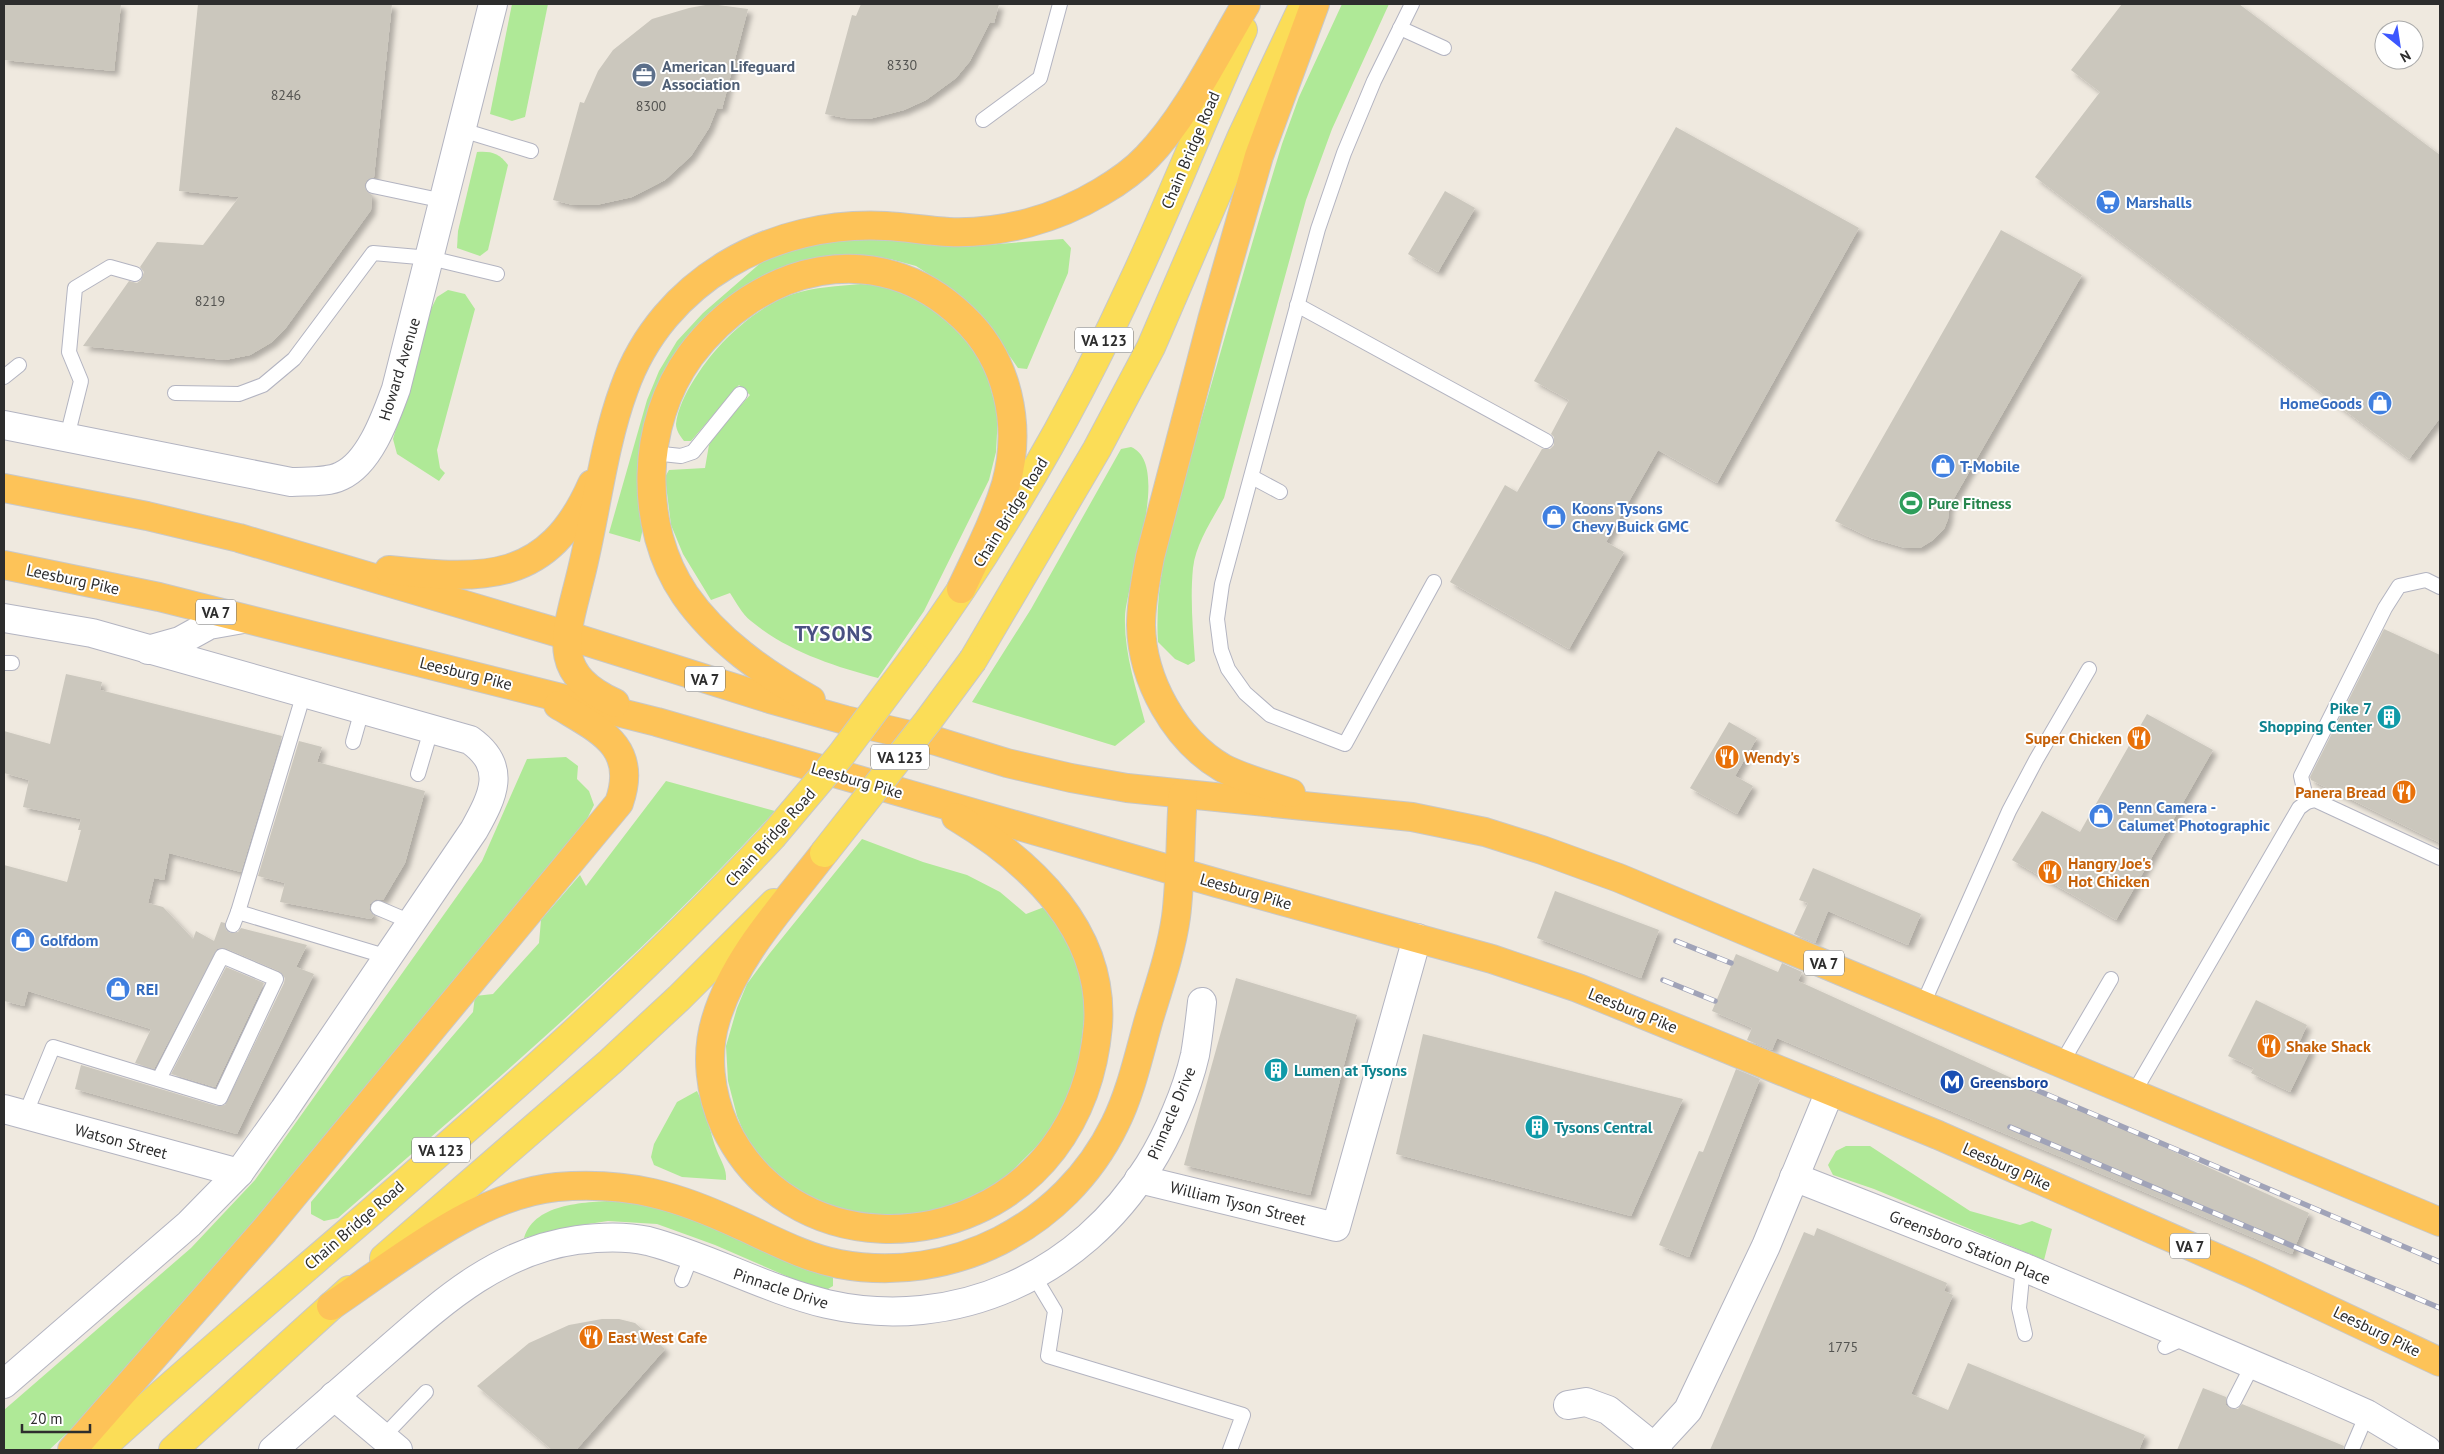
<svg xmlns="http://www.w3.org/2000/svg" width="2444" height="1454" font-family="'PT Sans',sans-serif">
<defs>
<filter id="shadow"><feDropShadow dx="4.5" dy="4.5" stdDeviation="2.5" flood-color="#0004"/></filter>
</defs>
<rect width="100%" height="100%" fill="#efe9df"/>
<g fill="#afe997">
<polygon points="512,4 548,4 525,117 512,121 490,114"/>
<path d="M1342 4H1389L1332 129 1306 200 1224 498C1212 520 1196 543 1193 568 1190 599 1193 631 1195 661L1188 665 1175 659 1158 642C1153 568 1182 488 1202 417 1228 326 1254 235 1282 144L1299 97Z"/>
<path d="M477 152C491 151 499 153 508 165L488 250 480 256 457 248 458 231Z"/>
<polygon points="838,237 887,237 959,247 1063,239 1071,248 1068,273 1027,369 1018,368 981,315 955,291 916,266 890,259 824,260 681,348 640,542 609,533 647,400 659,371 677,341 703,313 771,254"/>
<path d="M861 284 883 286 911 294 946 320 965 339 985 368 998 415 996 452 989 480 924 611 878 678C833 666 787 651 751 621 742 614 736 602 730 593L711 600 683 554 671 525 665 477 669 470 705 468 709 445 718 431 750 395 739 385 691 441H684C680 436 676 430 676 424 679 396 707 358 726 339 744 321 769 302 793 294 815 287 838 286 861 284Z"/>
<polygon points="448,290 465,294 475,309 437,450 440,468 445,473 439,481 397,454 393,439 431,309 437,297"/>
<path d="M1131 447C1173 464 1126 583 1125 617 1124 653 1136 688 1145 722L1115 746 972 702 1031 609 1121 449Z"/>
<path d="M566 757 578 766 577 779 589 791 594 805 582 829C473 961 363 1093 252 1224 187 1301 124 1382 49 1450H4V1410L191 1248 255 1180 482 861 527 759Z"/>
<path d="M666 781 775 811C640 959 488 1087 338 1218L324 1221 311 1214V1202L473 1012 475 996 493 994 539 943 541 920 580 875 586 886Z"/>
<polygon points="862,839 923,862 967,875 1000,892 1026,914 1047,906 1068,938 1084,984 1084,1020 1078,1073 1055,1128 989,1194 953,1208 868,1220 817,1205 780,1181 747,1140 737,1116 728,1081 726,1046 737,1008 747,984 770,953"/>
<path d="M697 1091C707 1110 709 1131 717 1151 721 1161 727 1169 726 1180L682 1177 654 1165 651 1157 654 1144 677 1102Z"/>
<polygon points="1846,1146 1870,1146 1970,1211 2020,1225 2032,1221 2052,1229 2044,1260 1874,1189 1833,1175 1828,1165 1836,1151"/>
<path d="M620 1200 662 1206 833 1275V1286L823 1292 715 1245 657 1224 608 1221 568 1227 524 1238C536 1201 587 1203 620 1200Z"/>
</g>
<g fill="#cbc7bd" filter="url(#shadow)">
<polygon points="4,4 121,4 114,71 4,60"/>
<polygon points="198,4 392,4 374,177 367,180 364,185 367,192 372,195 371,210 285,329 272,342 250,355 225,360 83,346 129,281 137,283 141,280 144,272 140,267 157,242 203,245 239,197 179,191"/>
<polygon points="711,4 748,9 722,109 717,108 709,128 691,156 665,180 632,197 596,205 573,205 553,200 580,102 584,103 598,71 613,50 652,19 689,8"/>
<polygon points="861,4 999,4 994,23 990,22 970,61 956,78 926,100 904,110 869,119 845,118 825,114 852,15 856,16"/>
<polygon points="2122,4 2239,4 2440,155 2440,418 2409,459 2035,177 2100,92 2071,70"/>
<polygon points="1676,127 1859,228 1717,483 1658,450 1606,542 1624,552 1569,649 1450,582 1505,485 1517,492 1542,449 1550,449 1554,445 1554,437 1551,434 1569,400 1534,381"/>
<polygon points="1445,191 1475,208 1438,272 1408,254"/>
<polygon points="2001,230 2082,275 1949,507 1948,519 1944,529 1933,540 1920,548 1905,548 1871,538 1835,521"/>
<polygon points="2384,629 2440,655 2440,843 2311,780 2310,777"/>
<polygon points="66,674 102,682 100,690 282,736 241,872 169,853 164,880 154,878 148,903 163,907 193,939 196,931 214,941 221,922 225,923 226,930 230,933 238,932 241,928 307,945 296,967 314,974 237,1134 75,1089 81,1065 217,1106 225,1105 284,983 285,978 279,971 225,948 217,949 154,1069 135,1063 151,1029 28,991 24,1006 4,1001 4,865 67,882 81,830 78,830 81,819 23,807 29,780 4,773 4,731 50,744"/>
<polygon points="2147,714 2213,750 2116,920 2012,860 2042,811 2080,832"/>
<polygon points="1729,722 1757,738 1735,776 1753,786 1737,814 1690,788"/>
<polygon points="299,741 322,747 317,762 425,791 405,863 383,900 376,899 370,904 369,910 374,915 371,919 280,902 285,883 258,876"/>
<polygon points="1813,868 1921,914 1908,945 1828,911 1815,943 1794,934 1808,903 1799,900"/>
<polygon points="1555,891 1659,930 1641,978 1537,938"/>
<polygon points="1736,954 1778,972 1782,963 1802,972 1798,981 2309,1213 2292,1254 1777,1038 1772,1050 1747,1040 1752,1028 1712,1011"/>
<polygon points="226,967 264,983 215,1087 171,1074"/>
<polygon points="1236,978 1357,1015 1310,1195 1184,1165"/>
<polygon points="2256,1000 2307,1025 2299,1043 2311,1049 2290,1092 2251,1073 2254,1068 2228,1056"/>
<polygon points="1423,1034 1683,1099 1631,1216 1396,1154"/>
<polygon points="1736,1069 1760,1079 1689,1257 1659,1245 1699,1151 1703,1152"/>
<polygon points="1817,1228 1947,1283 1944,1291 1953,1295 1911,1394 1948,1410 1968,1363 2145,1435 2139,1450 1710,1450 1804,1232 1814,1236"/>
<polygon points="602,1319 619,1319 635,1323 665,1349 576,1450 552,1450 477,1386 529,1343 569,1325"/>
<polygon points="2203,1388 2226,1397 2226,1405 2230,1409 2238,1409 2242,1404 2344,1446 2343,1450 2177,1450"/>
</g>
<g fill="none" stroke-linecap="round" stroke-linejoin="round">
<defs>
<g id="service">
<polyline points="1412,4 1374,81 1344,153 1318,229 1222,584 1217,619 1221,650 1228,669 1245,693 1270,715 1345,744 1434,582"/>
<polyline points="1400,28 1444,48"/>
<polyline points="983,120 1040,78 1060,4"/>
<polyline points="462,130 531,151"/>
<polyline points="373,186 444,201"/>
<polyline points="1297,305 1546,441"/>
<polyline points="4,377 19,365"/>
<polyline points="175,393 239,394 263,385 294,359 373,253 430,258 497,274"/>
<polyline points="67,437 81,381 69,352 75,288 110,267 135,274"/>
<polyline points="653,453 681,456 693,452 740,394"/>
<polyline points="1252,477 1280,492"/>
<polyline points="4,663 12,663"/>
<polyline points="353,742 362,710"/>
<polyline points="418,774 431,730"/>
<polyline points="2307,802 2301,776 2385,608 2399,586 2426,580 2440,587"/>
<polyline points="378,908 411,922"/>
<polyline points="238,912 304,693"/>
<polyline points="233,925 238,912 388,957"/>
<polyline points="1923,1004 2009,811 2036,760 2089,669"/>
<polyline points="2061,1064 2111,979"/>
<polyline points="2133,1094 2299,808 2307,802 2315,800 2440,858"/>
<polyline points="25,1115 53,1047 220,1098 276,979 222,956 159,1079"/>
<polyline points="2023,1267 2019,1308 2025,1334"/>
<polyline points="1034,1276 1055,1311 1048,1356 1243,1415 1230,1450"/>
<polyline points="682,1280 691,1257"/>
<polyline points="2165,1347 2187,1337"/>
<polyline points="2234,1401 2253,1364"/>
<polyline points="383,1437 426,1392"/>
<polyline points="2352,1449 2367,1414"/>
</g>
<g id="minor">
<path d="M4 425 291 482C307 481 327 483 341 476 370 463 386 416 396 389L493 4"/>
<path d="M4 618 92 633 470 740C508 767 493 796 474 830L284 1110 239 1173 189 1224 4 1384"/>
<polyline points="148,650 180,641 209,625 243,619"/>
<polyline points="4,1109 239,1173"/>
<polyline points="1794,1177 2023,1267 2306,1387 2367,1414 2427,1450"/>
<polyline points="1139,1179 1336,1227 1417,938"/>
<polyline points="334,1396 398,1450"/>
<polyline points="1568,1405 1586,1402 1608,1410 1654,1447"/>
<path d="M273 1450C307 1420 342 1390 376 1360 437 1307 493 1252 577 1240 599 1237 626 1236 648 1241 709 1257 765 1289 827 1304 955 1333 1081 1275 1149 1165 1168 1135 1187 1090 1195 1055 1198 1038 1200 1020 1202 1002"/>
<polyline points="1658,1450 1654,1447 1688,1410 1766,1246 1830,1091"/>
</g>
<g id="primary">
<path d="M915 656C1002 536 1076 407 1137 273 1174 193 1206 111 1243 30"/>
<polyline points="973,660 1097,449 1151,347 1241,138 1304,4"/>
<polyline points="384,1258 610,1062 679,998 774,903"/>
<path d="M99 1450C323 1246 565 1060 772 837"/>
<polyline points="173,1450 349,1290"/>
</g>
<g id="trunk">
<polyline points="4,488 147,516 239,538 566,635 770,699 845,720 936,741 1007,763 1071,778 1127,788 1412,817 1485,832 1542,850 1619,878 2440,1222"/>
<polyline points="4,565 159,597 657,722 1217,883 1492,959 1578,988 1938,1135 2251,1273 2440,1362"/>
<path d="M389 570C484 580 548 584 592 484"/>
<path d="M811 700C764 673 717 641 685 595 638 526 641 423 690 356 758 265 877 234 963 317 1008 359 1022 425 1006 484 995 520 977 555 961 589"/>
<path d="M615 703C549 673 566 635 580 578 596 516 602 449 624 389 663 279 774 220 886 226 907 227 928 231 949 232 1003 234 1056 219 1101 192 1118 182 1134 171 1147 157 1186 117 1217 53 1246 4"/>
<path d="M1291 793C1269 785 1244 779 1223 768 1175 740 1142 680 1141 625 1141 601 1146 579 1150 557L1212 320 1259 156 1315 4"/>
<path d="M824 853C785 904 735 956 716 1019 705 1054 710 1094 725 1127 788 1259 969 1259 1053 1149 1081 1112 1094 1071 1098 1026 1105 931 1031 862 956 817"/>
<path d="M331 1306C397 1262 476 1195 557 1187 629 1181 678 1196 742 1226 773 1240 804 1257 839 1264 951 1285 1065 1227 1115 1124 1131 1092 1139 1054 1149 1019 1159 986 1171 952 1176 917 1181 877 1180 835 1183 794"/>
<path d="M72 1450 264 1231 619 803C639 746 599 730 558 705"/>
</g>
</defs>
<use href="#service" stroke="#b3b4c1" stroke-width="16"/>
<use href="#minor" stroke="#b3b4c1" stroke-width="30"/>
<use href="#primary" stroke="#c8c8c8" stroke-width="30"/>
<use href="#trunk" stroke="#c8c8c8" stroke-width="30"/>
<use href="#service" stroke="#fff" stroke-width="14"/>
<use href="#minor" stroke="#fff" stroke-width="28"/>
<use href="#primary" stroke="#fbdd57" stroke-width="28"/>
<use href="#trunk" stroke="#fdc358" stroke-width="28"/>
<defs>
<g id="rail">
<polyline points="1676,941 1731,963"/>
<polyline points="1663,980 1715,1001"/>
<polyline points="2027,1086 2440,1262"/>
<polyline points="2010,1127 2440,1308"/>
</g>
</defs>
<use href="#rail" stroke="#a0a3b8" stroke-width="5.5"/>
<use href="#rail" stroke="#fff" stroke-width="4" stroke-dasharray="11" stroke-linecap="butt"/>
<defs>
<g id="primary-bridge">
<polyline points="772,837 841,755 915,656"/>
<polyline points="824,853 928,721 973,660"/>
</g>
</defs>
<use href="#primary-bridge" stroke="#c8c8c8" stroke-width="30" stroke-linecap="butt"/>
<use href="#primary-bridge" stroke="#fbdd57" stroke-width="28"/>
</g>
<defs>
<symbol id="office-disc" viewBox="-11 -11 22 22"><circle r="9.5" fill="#5c6f8a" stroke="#fff"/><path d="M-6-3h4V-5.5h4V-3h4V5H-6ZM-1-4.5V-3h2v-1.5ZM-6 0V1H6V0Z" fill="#fff"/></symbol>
<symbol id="supermarket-disc" viewBox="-11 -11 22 22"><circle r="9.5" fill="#3f7fe0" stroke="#fff"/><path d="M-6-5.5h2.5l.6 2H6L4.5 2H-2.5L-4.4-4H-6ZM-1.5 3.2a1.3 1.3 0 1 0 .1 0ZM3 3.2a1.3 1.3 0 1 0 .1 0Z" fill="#fff"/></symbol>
<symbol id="shop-disc" viewBox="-11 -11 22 22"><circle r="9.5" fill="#3f7fe0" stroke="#fff"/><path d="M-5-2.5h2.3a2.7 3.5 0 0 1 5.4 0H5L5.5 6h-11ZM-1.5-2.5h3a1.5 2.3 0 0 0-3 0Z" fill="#fff"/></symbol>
<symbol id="stadium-disc" viewBox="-11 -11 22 22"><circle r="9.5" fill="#2e9e5b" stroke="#fff"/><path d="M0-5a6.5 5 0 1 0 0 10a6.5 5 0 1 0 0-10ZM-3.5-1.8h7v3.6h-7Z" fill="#fff"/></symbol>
<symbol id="building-disc" viewBox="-11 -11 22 22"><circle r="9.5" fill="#0f9aa8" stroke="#fff"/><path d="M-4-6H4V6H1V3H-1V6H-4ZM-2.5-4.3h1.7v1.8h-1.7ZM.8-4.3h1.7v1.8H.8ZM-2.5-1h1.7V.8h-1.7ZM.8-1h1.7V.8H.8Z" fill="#fff"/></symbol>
<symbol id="restaurant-disc" viewBox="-11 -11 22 22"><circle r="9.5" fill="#e8710a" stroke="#fff"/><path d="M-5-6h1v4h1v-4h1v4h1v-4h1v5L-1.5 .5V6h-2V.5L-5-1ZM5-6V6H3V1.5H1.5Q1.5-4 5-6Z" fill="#fff"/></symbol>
<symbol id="metro-disc" viewBox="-11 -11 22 22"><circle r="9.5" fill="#1a4fb4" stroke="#fff"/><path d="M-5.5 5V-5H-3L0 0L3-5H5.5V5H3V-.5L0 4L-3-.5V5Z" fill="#fff"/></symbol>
</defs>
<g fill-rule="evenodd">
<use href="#office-disc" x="630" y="61" width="28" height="28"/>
<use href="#supermarket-disc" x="2094" y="188" width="28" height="28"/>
<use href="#shop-disc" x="2366" y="389" width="28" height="28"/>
<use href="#shop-disc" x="1929" y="452" width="28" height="28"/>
<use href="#stadium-disc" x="1897" y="489" width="28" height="28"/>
<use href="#shop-disc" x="1540" y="503" width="28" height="28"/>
<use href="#building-disc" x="2375" y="703" width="28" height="28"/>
<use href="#restaurant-disc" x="2125" y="724" width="28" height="28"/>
<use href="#restaurant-disc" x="1713" y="743" width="28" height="28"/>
<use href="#restaurant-disc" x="2390" y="778" width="28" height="28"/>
<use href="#shop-disc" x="2087" y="802" width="28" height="28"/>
<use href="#restaurant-disc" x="2036" y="858" width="28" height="28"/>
<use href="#shop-disc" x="9" y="926" width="28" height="28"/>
<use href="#shop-disc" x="104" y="975" width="28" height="28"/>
<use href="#restaurant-disc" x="2255" y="1032" width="28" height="28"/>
<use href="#building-disc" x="1262" y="1056" width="28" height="28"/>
<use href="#metro-disc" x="1938" y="1068" width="28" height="28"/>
<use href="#building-disc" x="1523" y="1113" width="28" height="28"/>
<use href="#restaurant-disc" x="577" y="1323" width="28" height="28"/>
</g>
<g text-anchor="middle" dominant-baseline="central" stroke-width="4" stroke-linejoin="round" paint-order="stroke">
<g font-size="14" fill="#545451">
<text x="902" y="65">8330</text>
<text x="286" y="95">8246</text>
<text x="651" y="106">8300</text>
<text x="210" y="301">8219</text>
<text x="1843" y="1347">1775</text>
</g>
<g fill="#fff" stroke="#6c6c6c" stroke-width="1">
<rect x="1075" y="327.5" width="58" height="25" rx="4"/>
<rect x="196" y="599.5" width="40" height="25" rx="4"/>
<rect x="685" y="666.5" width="40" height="25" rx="4"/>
<rect x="871" y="744.5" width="58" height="25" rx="4"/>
<rect x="1804" y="950.5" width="40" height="25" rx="4"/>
<rect x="412" y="1137.5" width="58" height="25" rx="4"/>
<rect x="2170" y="1233.5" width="40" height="25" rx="4"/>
</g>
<g font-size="15" font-weight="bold" fill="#2d2d2d">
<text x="1104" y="340">VA 123</text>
<text x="216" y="612">VA 7</text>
<text x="705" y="679">VA 7</text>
<text x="900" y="757">VA 123</text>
<text x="1824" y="963">VA 7</text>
<text x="441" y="1150">VA 123</text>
<text x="2190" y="1246">VA 7</text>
</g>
<g font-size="16" font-weight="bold" fill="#4e5e75" stroke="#fff" text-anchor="start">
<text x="662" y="66">American Lifeguard<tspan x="662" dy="18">Association</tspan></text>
</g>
<g font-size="16" fill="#2d2d2d" stroke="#fff">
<text transform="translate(1190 150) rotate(-67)">Chain Bridge Road</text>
<text transform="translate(399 369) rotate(-73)">Howard Avenue</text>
<text transform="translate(1010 512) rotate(-58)">Chain Bridge Road</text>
<text transform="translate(73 579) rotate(12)">Leesburg Pike</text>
<text transform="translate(466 673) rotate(14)">Leesburg Pike</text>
<text transform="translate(857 780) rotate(16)">Leesburg Pike</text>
<text transform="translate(770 837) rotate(-48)">Chain Bridge Road</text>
<text transform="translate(1246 891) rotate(16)">Leesburg Pike</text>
<text transform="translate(1633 1010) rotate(22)">Leesburg Pike</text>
<text transform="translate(1171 1113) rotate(-67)">Pinnacle Drive</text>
<text transform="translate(121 1141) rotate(15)">Watson Street</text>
<text transform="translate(2007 1166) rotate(24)">Leesburg Pike</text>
<text transform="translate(1238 1203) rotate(14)">William Tyson Street</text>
<text transform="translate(354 1225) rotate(-41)">Chain Bridge Road</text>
<text transform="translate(1970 1247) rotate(22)">Greensboro Station Place</text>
<text transform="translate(781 1288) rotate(18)">Pinnacle Drive</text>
<text transform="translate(2377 1331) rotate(26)">Leesburg Pike</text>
</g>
<g font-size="16" font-weight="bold" fill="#366cbe" stroke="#fff" text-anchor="start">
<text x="2126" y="202">Marshalls</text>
<text x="2362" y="403" text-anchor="end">HomeGoods</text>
<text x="1960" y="466">T-Mobile</text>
<text x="1572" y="508">Koons Tysons<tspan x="1572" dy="18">Chevy Buick GMC</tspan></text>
<text x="2118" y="807">Penn Camera -<tspan x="2118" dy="18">Calumet Photographic</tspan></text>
<text x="40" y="940">Golfdom</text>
<text x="136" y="989">REI</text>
</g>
<g font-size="16" font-weight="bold" fill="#27864d" stroke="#fff" text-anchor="start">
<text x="1928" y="503">Pure Fitness</text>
</g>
<g font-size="16" font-weight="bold" fill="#0d838f" stroke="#fff" text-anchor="start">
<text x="2372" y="708" text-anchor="end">Pike 7<tspan x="2372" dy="18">Shopping Center</tspan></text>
<text x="1294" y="1070">Lumen at Tysons</text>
<text x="1554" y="1127">Tysons Central</text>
</g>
<g font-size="16" font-weight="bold" fill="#c56008" stroke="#fff" text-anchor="start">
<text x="2122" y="738" text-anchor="end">Super Chicken</text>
<text x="1744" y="757">Wendy's</text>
<text x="2386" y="792" text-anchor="end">Panera Bread</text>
<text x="2068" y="863">Hangry Joe's<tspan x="2068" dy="18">Hot Chicken</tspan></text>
<text x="2286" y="1046">Shake Shack</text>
<text x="608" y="1337">East West Cafe</text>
</g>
<g font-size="16" font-weight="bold" fill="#164399" stroke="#fff" text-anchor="start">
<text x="1970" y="1082">Greensboro</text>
</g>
<g font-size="21" font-weight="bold" letter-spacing="1" fill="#495082" stroke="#fff">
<text x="834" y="633">TYSONS</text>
</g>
</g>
<rect width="2444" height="1454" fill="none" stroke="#2d2d2d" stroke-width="10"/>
<g transform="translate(2399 45) rotate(150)"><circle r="24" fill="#ffffff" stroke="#ababab"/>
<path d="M0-4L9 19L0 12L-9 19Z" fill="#3c57ff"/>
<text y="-8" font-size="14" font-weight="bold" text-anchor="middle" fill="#2d2d2d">N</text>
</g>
<path d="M22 1424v8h68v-8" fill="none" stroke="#2d2d2d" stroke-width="2.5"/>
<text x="30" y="1424" font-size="15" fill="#2d2d2d" stroke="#ffffff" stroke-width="4" paint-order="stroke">20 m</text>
</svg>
